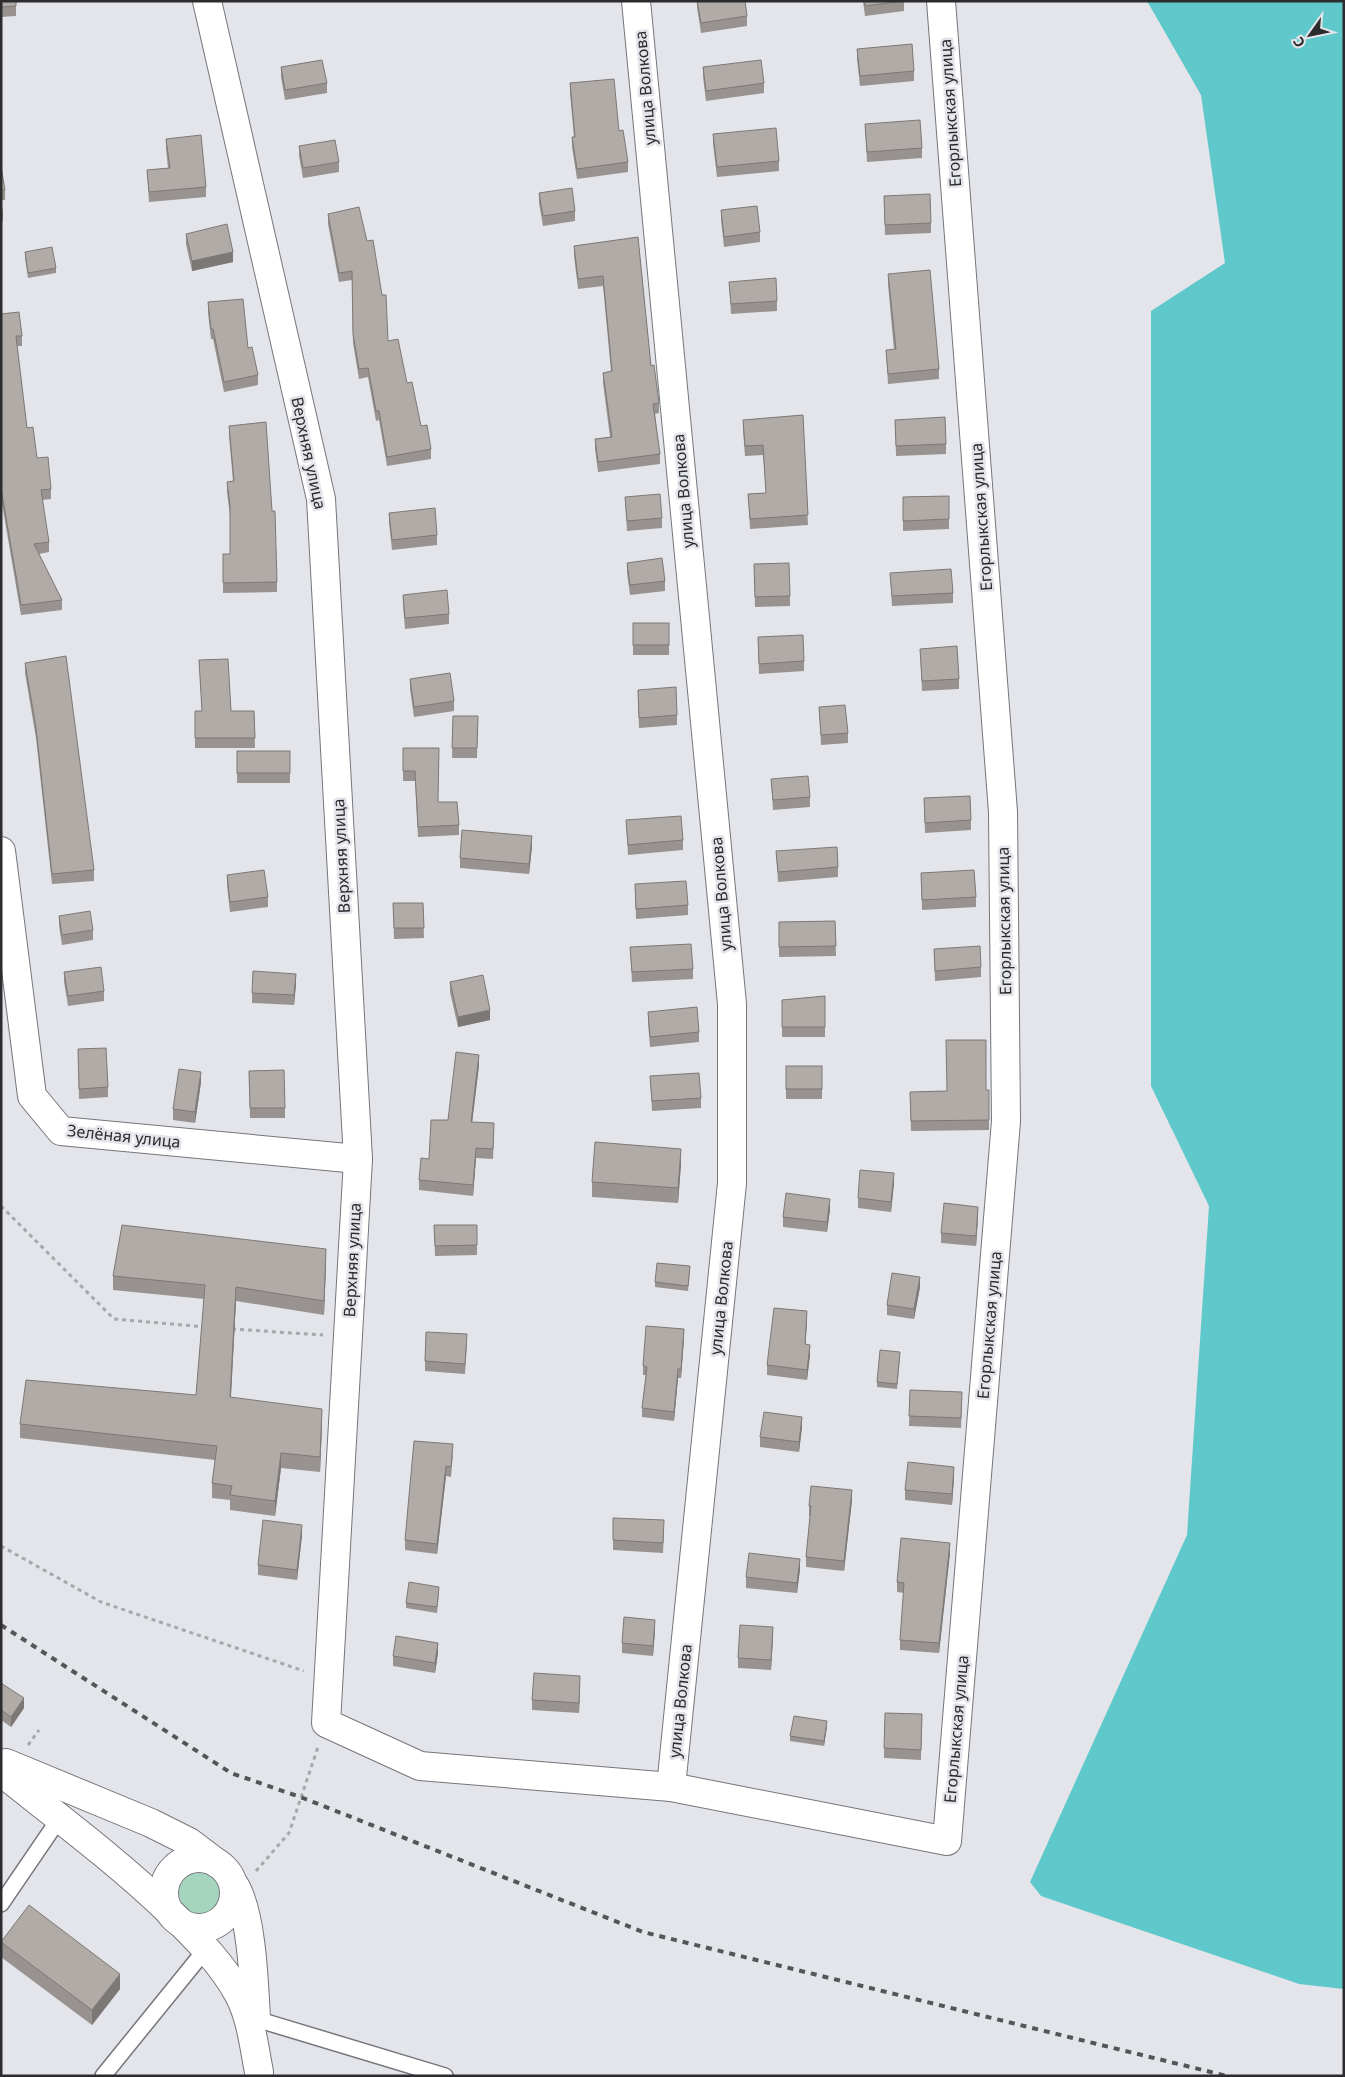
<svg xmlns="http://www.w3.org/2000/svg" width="1345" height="2077" font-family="'Noto Sans',sans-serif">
<rect width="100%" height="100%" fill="#e3e5ea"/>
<circle fill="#a5d5be" cx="203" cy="1892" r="24"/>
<polygon fill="#5ec8ca" points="1147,1 1344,1 1344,1989 1299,1984 1041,1896 1030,1882 1187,1535 1209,1206 1151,1086 1151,311 1225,263 1201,95"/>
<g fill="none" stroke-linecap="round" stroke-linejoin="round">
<defs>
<g id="service">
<polyline points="1,1904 59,1819"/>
<polyline points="256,2019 445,2076"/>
<polyline points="103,2076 206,1949"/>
</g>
<g id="minor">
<polyline points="207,1 321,499 358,1159 326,1723 420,1766 671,1787 947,1841 1006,1121 1003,812 941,1"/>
<polyline points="636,1 732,1004 732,1183 671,1787"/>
<polyline points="1,851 32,1096 61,1131 358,1159"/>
</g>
<g id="primary">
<polyline points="6,1763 151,1823 189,1842 218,1864"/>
<path d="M1 1772C59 1818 118 1862 171 1913 196 1938 222 1963 239 1995 251 2018 254 2046 259 2072"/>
<circle cx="199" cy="1893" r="35"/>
<path d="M235 1886C252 1915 254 1984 256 2018"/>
</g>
</defs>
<use href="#service" stroke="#75767b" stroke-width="18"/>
<use href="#minor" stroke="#75767b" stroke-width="30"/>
<use href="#primary" stroke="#75767b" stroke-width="30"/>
<g stroke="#a7a8ac" stroke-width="3" stroke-dasharray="4 4" stroke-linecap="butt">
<polyline points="1,1206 114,1319 206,1327"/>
<polyline points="232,1329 323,1335"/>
<polyline points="1,1546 101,1602 304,1671"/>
<polyline points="28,1745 39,1730"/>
<polyline points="256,1871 289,1833 318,1747"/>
</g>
<use href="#service" stroke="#fff" stroke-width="15"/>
<use href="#minor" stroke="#fff" stroke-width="28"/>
<use href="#primary" stroke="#fff" stroke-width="28"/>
<polyline stroke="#545557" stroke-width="4" stroke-dasharray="6 6" stroke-linecap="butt" points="1,1625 231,1773 303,1798 643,1932 1227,2076"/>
</g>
<g fill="#989390">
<polygon points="1,1 16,1 16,16 1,17"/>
<polygon points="697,1 745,1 747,16 747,26 701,33 697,7"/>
<polygon points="863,1 904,1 904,11 865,16"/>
<polygon points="857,49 914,71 914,81 860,86 857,59"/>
<polygon points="281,67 327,83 327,93 285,100 281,77"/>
<polygon points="703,67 764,83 764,93 706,101 703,77"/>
<polygon points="570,83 628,162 628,172 577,179 572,147 572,137 574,137 570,93"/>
<polygon points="865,124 922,148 922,158 867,162"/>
<polygon points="713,134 779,161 779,171 717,177 713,144"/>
<polygon points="166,139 206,187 206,197 149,202 147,170 168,168 166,149"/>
<polygon points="299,146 339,162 339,172 303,178 299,156"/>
<polygon points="1,167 5,190 5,200 1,200"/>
<polygon points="539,193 575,211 575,221 543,226 539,203"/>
<polygon points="884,196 931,223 931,233 885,235"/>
<polygon points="1,202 3,211 3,221 1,221"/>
<polygon points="721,210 760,232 760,242 724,247 721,220"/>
<polygon points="328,214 407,383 421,426 431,449 431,459 387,466 379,420 376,421 368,377 359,379 353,343 352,280 339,282 328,224"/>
<polygon points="186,234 233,262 192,271 186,244"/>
<polygon points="638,237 651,366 659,403 659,413 655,414 660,454 660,464 598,472 595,449 595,439 610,437 603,383 603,373 611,371 603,286 578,289 574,256 574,246"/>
<polygon points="25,252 56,268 56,273 28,278 25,258"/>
<polygon points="888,274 939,369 939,379 888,384 886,350 894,350 888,284"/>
<polygon points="729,282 777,301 777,311 731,314"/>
<polygon points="208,302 248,348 258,375 258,385 224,392 213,339 211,339 208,313"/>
<polygon points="1,314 22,336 22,346 17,346 27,428 37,458 51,489 51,499 42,500 49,542 49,552 39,554 62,600 62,610 21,615 1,498"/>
<polygon points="803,415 808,525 750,529 748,494 766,493 763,455 745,456 743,430 743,420"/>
<polygon points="895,420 946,444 946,454 896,456"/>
<polygon points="229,426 272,511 277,582 277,592 223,593 223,554 230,554 230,516 227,492 227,482 233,481 229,436"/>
<polygon points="949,496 949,529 903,531 903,497"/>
<polygon points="625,497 662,518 662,528 627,531"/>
<polygon points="389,513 437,535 437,545 392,550 389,523"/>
<polygon points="627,563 665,581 665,591 630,595 627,573"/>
<polygon points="754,564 790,596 790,606 755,607"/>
<polygon points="890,573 953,593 953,603 892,606"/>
<polygon points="403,595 449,614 449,624 405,629 403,605"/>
<rect x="633" y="623" width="36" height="32"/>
<polygon points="758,637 804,661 804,671 759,674"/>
<polygon points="920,649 959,679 959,689 922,691"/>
<polygon points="199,660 231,711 254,711 255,748 195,748 195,711 202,711"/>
<polygon points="25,663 94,870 94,881 52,884 36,738 25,673"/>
<polygon points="410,679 454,701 454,711 414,717 410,689"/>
<polygon points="638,690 677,715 677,725 639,728"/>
<polygon points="819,707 848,733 848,743 821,745"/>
<polygon points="453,716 478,716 477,758 452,758"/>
<polygon points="403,748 438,802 459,825 459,835 418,837 415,781 403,781"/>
<rect x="237" y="751" width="53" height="32"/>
<polygon points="771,779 810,797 810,807 773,810"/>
<polygon points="924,798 971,820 971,830 925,833"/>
<polygon points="626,820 683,840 683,850 628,855"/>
<polygon points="532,846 529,874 460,868 460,858"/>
<polygon points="776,851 838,867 838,877 778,882"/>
<polygon points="921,873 976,897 976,907 922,910"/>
<polygon points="227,875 268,897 268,907 230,912 227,885"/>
<polygon points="635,884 688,905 688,915 636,919"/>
<polygon points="393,903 423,903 424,938 394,939"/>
<polygon points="59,916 93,930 93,940 62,945 59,926"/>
<polygon points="835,921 836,956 779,957 779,922"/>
<polygon points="630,947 693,969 693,979 632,982"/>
<polygon points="934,949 981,967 981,977 935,981"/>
<polygon points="64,972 104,991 104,1001 68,1006 64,982"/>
<polygon points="450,982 490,1020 458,1027 450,992"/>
<polygon points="296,984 294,1005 252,1003 252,993"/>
<polygon points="825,996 825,1037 782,1037 782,1000"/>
<polygon points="648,1012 699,1032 699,1042 650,1047 648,1022"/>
<polygon points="78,1049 108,1087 108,1097 79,1099"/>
<polygon points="479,1065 472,1122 494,1133 493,1159 476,1158 473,1196 419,1190 419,1180 448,1120"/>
<rect x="786" y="1066" width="36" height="33"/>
<polygon points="249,1071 285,1108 285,1118 250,1118"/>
<polygon points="650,1076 701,1098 701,1108 652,1111"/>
<polygon points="201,1082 195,1123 173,1120 173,1109"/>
<polygon points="989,1090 989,1130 911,1131 910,1092"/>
<polygon points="681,1164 678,1203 592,1197 592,1182"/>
<polygon points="894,1183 891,1212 858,1208 858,1198"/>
<polygon points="830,1209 827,1232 783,1227 783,1217"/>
<polygon points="978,1217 976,1246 941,1243 941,1233"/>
<polygon points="434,1225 477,1225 477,1255 435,1256"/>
<polygon points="326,1263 324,1315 236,1301 231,1397 322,1424 320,1472 281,1468 275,1516 230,1510 230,1500 212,1498 212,1483 215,1460 20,1438 20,1424 196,1395 204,1299 113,1290 113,1276"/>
<polygon points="690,1271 688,1291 655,1287 655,1282"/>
<polygon points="920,1287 914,1319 887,1315 887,1305"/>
<polygon points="807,1321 805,1344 810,1355 807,1380 767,1375 767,1365"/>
<polygon points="684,1338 681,1378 678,1378 674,1421 642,1417 642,1408 646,1375 643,1375 643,1366"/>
<polygon points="467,1344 465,1374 425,1371 425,1361"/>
<polygon points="900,1357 897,1389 877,1387 877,1382"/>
<polygon points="910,1390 962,1402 961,1428 909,1426"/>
<polygon points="802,1427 799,1452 760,1447 760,1437"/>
<polygon points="453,1454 451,1477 446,1476 437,1554 405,1550 405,1540"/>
<polygon points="954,1477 952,1505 905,1500 905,1490"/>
<polygon points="852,1500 844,1571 806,1567 806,1557 810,1516 809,1516 809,1506"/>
<polygon points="613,1518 664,1530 663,1553 613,1550"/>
<polygon points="302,1535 297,1580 258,1575 258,1565"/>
<polygon points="950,1553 939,1653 900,1650 900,1640 904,1593 897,1592 897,1582"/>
<polygon points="800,1569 797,1593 746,1588 746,1577"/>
<polygon points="439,1592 437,1613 406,1608 406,1603"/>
<polygon points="655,1630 653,1656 622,1653 622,1643"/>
<polygon points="773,1637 771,1670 738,1668 738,1658"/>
<polygon points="438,1653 435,1673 393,1666 393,1656"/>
<polygon points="1,1683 24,1708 11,1727 1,1720"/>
<polygon points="580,1686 579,1713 532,1710 532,1700"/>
<polygon points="922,1714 921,1760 884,1758 884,1748"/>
<polygon points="827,1726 824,1746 790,1741 790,1736"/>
<polygon points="1,1942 120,1989 92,2025 1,1957"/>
</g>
<g fill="#7c7876">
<polygon points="233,252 233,262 192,271 192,261"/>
<polygon points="532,836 532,846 529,874 529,864"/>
<polygon points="296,974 296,984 294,1005 294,995"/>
<polygon points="490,1010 490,1020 458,1027 458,1017"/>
<polygon points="479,1055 479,1065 471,1132 471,1122"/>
<polygon points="201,1072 201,1082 195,1123 195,1112"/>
<polygon points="476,1148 476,1158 473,1196 473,1185"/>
<polygon points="681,1149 681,1164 678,1203 678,1188"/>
<polygon points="894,1173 894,1183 891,1212 891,1202"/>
<polygon points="830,1199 830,1209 827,1232 827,1222"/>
<polygon points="978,1207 978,1217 976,1246 976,1236"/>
<polygon points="326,1249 326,1263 324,1315 324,1301"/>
<polygon points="920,1277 920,1287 914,1319 914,1309"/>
<polygon points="236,1287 236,1301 230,1412 230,1397"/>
<polygon points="807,1311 807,1321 805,1354 805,1344"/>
<polygon points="684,1329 684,1338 681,1378 681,1369"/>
<polygon points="810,1345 810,1355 807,1380 807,1370"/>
<polygon points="678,1369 678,1378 674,1421 674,1412"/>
<polygon points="322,1409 322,1424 320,1472 320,1457"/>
<polygon points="802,1417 802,1427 799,1452 799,1442"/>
<polygon points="281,1453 281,1468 275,1516 275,1501"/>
<polygon points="446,1466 446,1476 437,1554 437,1544"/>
<polygon points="954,1467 954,1477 952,1505 952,1494"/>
<polygon points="852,1490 852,1500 844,1571 844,1561"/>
<polygon points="302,1525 302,1535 297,1580 297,1570"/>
<polygon points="950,1543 950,1553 939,1653 939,1643"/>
<polygon points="800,1559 800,1569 797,1593 797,1583"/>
<polygon points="655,1620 655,1630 653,1656 653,1646"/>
<polygon points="773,1627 773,1637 771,1670 771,1660"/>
<polygon points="438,1643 438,1653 435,1673 435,1663"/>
<polygon points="580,1676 580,1686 579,1713 579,1703"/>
<polygon points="24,1698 24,1708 11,1727 11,1717"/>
<polygon points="827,1721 827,1726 824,1746 824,1741"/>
<polygon points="120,1974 120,1989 92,2025 92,2010"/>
</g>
<g fill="#b1aba8" stroke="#7c7876">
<polygon points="1,1 16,1 16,6 1,7"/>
<polygon points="697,1 745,1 747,16 701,23"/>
<polygon points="865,1 903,1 865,6"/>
<polygon points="912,44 914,71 860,76 857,49"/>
<polygon points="322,60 327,83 285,90 281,67"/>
<polygon points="761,60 764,83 706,91 703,67"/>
<polygon points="614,79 619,131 623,130 628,162 577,169 572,137 575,137 570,83"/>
<polygon points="920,120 922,148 867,152 865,124"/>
<polygon points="776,128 779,161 717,167 713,134"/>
<polygon points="201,135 206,187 149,192 147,170 170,168 166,139"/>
<polygon points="335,140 339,162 303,168 299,146"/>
<polygon points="1,167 5,190 1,190"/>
<polygon points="572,188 575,211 543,216 539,193"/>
<polygon points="930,194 931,223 885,225 884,196"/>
<polygon points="757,206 760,232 724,237 721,210"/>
<polygon points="359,207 367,241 373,240 382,295 386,295 388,341 398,339 407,383 412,382 421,426 427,425 431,449 387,457 379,411 376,411 368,368 359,369 353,334 352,271 339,273 328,214"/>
<polygon points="227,224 233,252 192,261 186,234"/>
<polygon points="638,237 651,366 654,365 659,403 653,404 660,454 598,462 595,439 612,437 603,373 612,371 603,276 578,279 574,246"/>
<polygon points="52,247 56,268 28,273 25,252"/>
<polygon points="930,270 939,369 888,374 886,350 896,349 888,274"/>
<polygon points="776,278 777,301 731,304 729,282"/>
<polygon points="243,299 248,348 252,347 258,375 224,382 213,329 211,329 208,302"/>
<polygon points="19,312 22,336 16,336 27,428 33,427 37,458 48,457 51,489 41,490 49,542 34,544 62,600 21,605 1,488 1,314"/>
<polygon points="803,415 808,515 750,519 748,494 766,493 763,445 745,446 743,420"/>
<polygon points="945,417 946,444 896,446 895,420"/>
<polygon points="266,422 272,511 275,511 277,582 223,583 223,554 230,554 230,506 227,482 234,481 229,426"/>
<polygon points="660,494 662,518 627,521 625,497"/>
<polygon points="949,496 949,519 903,521 903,497"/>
<polygon points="435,508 437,535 392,540 389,513"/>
<polygon points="662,558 665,581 630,585 627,563"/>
<polygon points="789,563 790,596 755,597 754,564"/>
<polygon points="951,569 953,593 892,596 890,573"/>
<polygon points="447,590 449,614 405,618 403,595"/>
<rect x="633" y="623" width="36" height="22"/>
<polygon points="803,635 804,661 759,664 758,637"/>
<polygon points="957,646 959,679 922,681 920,649"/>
<polygon points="66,656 94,870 52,874 36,728 25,663"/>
<polygon points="228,659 231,711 254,711 255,738 195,738 195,711 202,711 199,660"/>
<polygon points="450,673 454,701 414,707 410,679"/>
<polygon points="676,687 677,715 639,718 638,690"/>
<polygon points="845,705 848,733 821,735 819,707"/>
<polygon points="453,716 478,716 477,748 452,748"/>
<polygon points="403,748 439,748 438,802 457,802 459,825 418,827 415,771 403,771"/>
<rect x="237" y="751" width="53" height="22"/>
<polygon points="808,776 810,797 773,800 771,779"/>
<polygon points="970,796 971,820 925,823 924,798"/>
<polygon points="681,816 683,840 628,845 626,820"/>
<polygon points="462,830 532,836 529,864 460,858"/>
<polygon points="837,847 838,867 778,872 776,851"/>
<polygon points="264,870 268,897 230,902 227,875"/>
<polygon points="974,870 976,897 922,900 921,873"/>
<polygon points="686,881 688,905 636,909 635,884"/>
<polygon points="393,903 423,903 424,928 394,928"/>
<polygon points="90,911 93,930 62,935 59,916"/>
<polygon points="835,921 836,946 779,947 779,922"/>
<polygon points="691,944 693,969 632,972 630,947"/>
<polygon points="980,946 981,967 935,971 934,949"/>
<polygon points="101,967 104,991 68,996 64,972"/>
<polygon points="253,971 296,974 294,995 252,993"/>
<polygon points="483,975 490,1010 458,1017 450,982"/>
<polygon points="825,996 825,1027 782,1027 782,1000"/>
<polygon points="697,1007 699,1032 650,1037 648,1012"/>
<polygon points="946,1040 986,1040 986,1090 989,1090 989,1120 911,1121 910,1092 947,1091"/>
<polygon points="106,1048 108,1087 79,1089 78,1049"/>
<polygon points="456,1052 479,1055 471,1122 494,1123 493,1149 476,1148 473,1185 419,1180 421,1158 429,1159 431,1120 448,1120"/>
<rect x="786" y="1066" width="36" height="23"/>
<polygon points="179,1069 201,1072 195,1112 173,1109"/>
<polygon points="284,1070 285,1108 250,1108 249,1071"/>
<polygon points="699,1073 701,1098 652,1101 650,1076"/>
<polygon points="595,1142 681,1149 678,1188 592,1182"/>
<polygon points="860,1170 894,1173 891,1202 858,1198"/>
<polygon points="786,1193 830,1199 827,1222 783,1217"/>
<polygon points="944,1203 978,1207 976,1236 941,1233"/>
<polygon points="122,1225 326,1249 324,1301 236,1287 230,1397 322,1409 320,1457 281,1453 275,1501 230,1495 232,1486 212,1483 217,1446 20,1424 26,1380 196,1395 205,1285 113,1276"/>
<polygon points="434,1225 477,1225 477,1245 435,1246"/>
<polygon points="657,1263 690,1266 688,1286 655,1282"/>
<polygon points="892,1273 920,1277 914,1309 887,1305"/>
<polygon points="774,1308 807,1311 805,1344 810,1345 807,1370 767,1365"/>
<polygon points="646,1326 684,1329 681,1369 678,1369 674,1412 642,1408 647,1367 643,1366"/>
<polygon points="426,1332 467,1334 465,1364 425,1361"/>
<polygon points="880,1350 900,1352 897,1384 877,1382"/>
<polygon points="910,1390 962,1392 961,1418 909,1416"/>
<polygon points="764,1412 802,1417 799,1442 760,1437"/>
<polygon points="414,1441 453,1444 451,1467 446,1466 437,1544 405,1540"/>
<polygon points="908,1462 954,1467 952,1494 905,1490"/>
<polygon points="811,1486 852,1490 844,1561 806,1557 811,1506 809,1506"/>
<polygon points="613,1518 664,1520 663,1543 613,1540"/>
<polygon points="263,1520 302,1525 297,1570 258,1565"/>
<polygon points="901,1538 950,1543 939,1643 900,1640 904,1583 897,1582"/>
<polygon points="749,1553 800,1559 797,1583 746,1577"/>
<polygon points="409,1582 439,1587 437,1607 406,1603"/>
<polygon points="624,1617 655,1620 653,1646 622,1643"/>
<polygon points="740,1625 773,1627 771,1660 738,1658"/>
<polygon points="396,1636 438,1643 435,1663 393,1656"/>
<polygon points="534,1673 580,1676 579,1703 532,1700"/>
<polygon points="1,1683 24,1698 11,1717 1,1710"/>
<polygon points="885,1713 922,1714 921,1750 884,1748"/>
<polygon points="794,1716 827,1721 824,1741 790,1736"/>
<polygon points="29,1905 120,1974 92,2010 1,1942"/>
</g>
<g text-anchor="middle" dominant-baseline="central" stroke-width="5" stroke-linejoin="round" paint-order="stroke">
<g font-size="16" fill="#2c2c2e" stroke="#e3e5ea">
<text transform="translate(645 88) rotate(-95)">улица Волкова</text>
<text transform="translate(950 113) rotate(-94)">Егорлыкская улица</text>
<text transform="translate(309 453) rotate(78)">Верхняя улица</text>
<text transform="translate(683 491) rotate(-95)">улица Волкова</text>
<text transform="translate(981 517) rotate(-94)">Егорлыкская улица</text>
<text transform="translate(341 856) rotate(-93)">Верхняя улица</text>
<text transform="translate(721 894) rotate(-95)">улица Волкова</text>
<text transform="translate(1004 921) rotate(-91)">Егорлыкская улица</text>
<text transform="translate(124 1136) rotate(6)">Зелёная улица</text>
<text transform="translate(352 1260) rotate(-87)">Верхняя улица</text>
<text transform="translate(721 1298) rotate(-84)">улица Волкова</text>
<text transform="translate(989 1325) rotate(-85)">Егорлыкская улица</text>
<text transform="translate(680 1701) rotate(-84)">улица Волкова</text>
<text transform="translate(956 1729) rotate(-85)">Егорлыкская улица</text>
</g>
</g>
<rect width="1345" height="2077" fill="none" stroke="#2c2c2e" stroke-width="5"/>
<g transform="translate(1310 35) rotate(237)" stroke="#e3e5ea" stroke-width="4" paint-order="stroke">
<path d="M0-4L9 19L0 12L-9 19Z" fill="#2c2c2e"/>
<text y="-8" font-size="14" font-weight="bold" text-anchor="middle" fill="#2c2c2e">С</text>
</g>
</svg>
